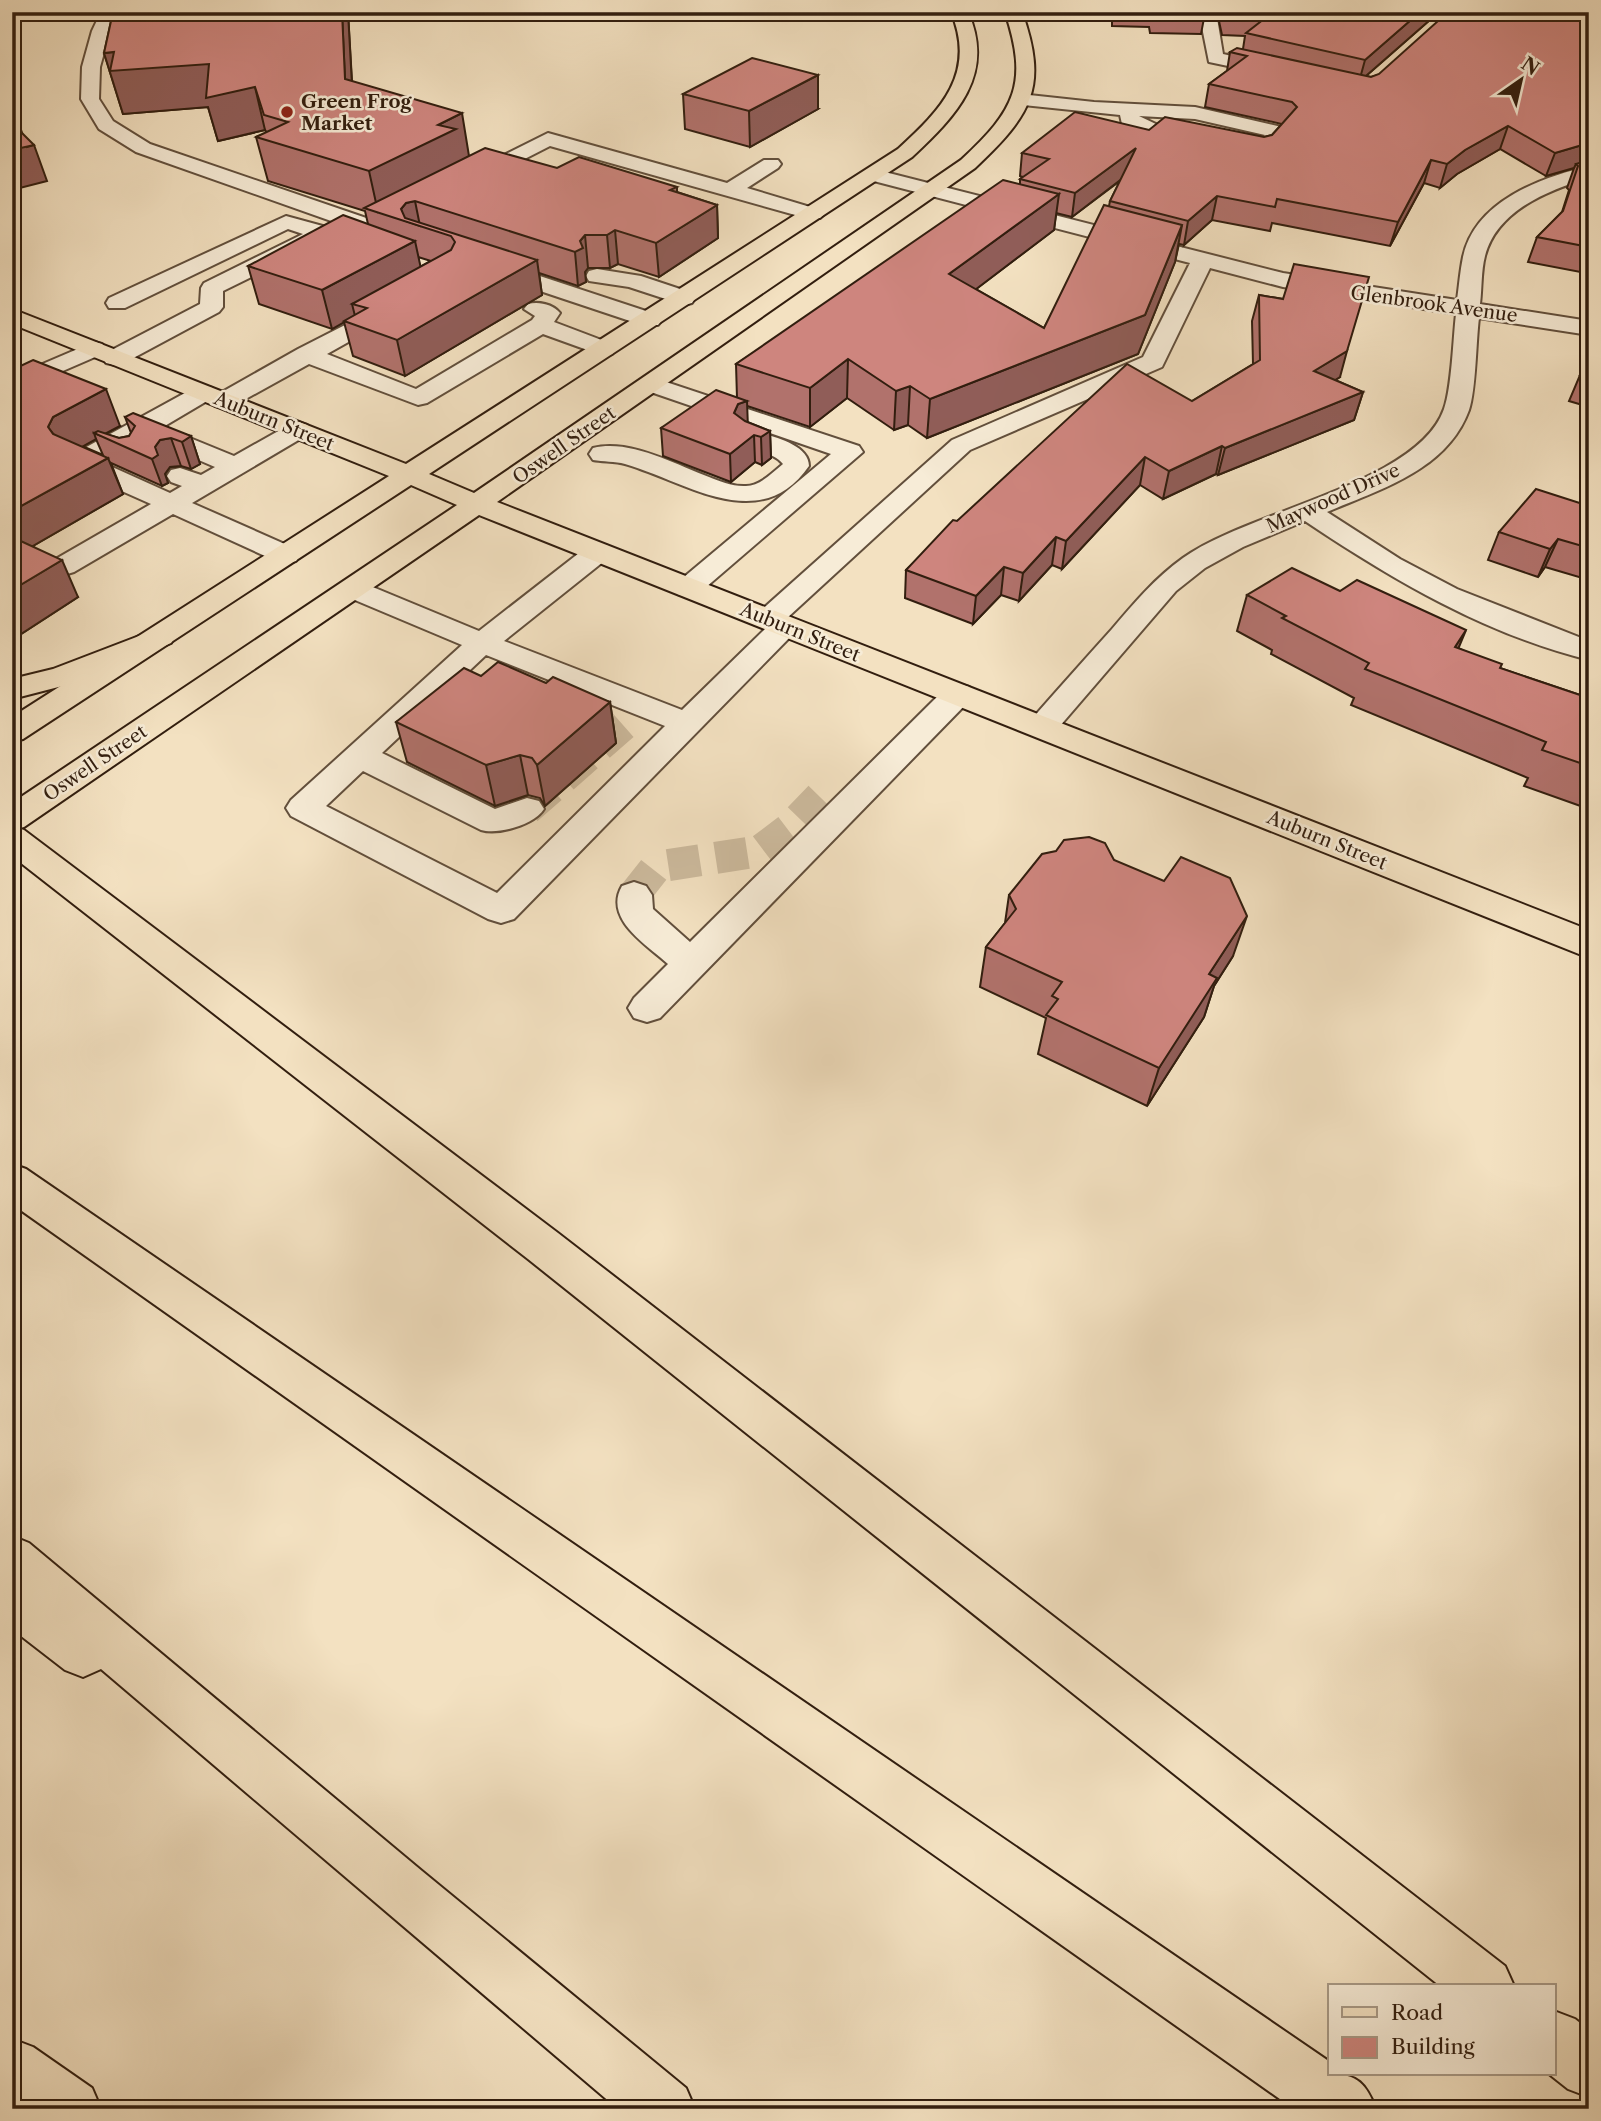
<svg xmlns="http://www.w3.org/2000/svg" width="1601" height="2121" font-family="'Libre Caslon Text',serif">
<rect width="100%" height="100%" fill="#f3e1c1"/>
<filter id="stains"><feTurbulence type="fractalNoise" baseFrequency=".00286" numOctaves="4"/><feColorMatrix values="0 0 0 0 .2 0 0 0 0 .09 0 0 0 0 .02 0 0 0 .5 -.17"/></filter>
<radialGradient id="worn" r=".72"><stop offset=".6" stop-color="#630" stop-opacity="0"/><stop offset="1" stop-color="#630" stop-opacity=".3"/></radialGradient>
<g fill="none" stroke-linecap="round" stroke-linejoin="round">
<g stroke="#ccba9d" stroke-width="32" stroke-dasharray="32 16" stroke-linecap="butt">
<polyline points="527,809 623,725"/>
<polyline points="634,895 656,867 760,851 789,829 820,797"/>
</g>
<defs>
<g id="minor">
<path d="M101 12H118L110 31 100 67 99 99 113 121 150 144 375 221 388 217 396 218 399 223C392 233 379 236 368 234L136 152 99 129 81 99 82 67 92 31Z"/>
<polygon points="1199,12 1216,12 1223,54 1286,68 1289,72 1286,76 1280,77 1209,62"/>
<path d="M1020 94 1094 102 1195 107 1286 128 1289 132 1266 156 1259 158 1152 136 1122 124 1120 115 1013 104 1011 100 1013 96ZM1139 116 1195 119 1265 135 1255 145 1158 125Z"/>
<polygon points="548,133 727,183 764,160 778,160 781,164 778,168 747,188 820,210 824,214 820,218 806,218 550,146 476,184 462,184 459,180 462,176"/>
<path d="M1589 166V178C1549 190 1497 210 1485 256 1481 271 1482 288 1480 304L1589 321V335L1479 318C1476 341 1476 390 1469 410 1447 470 1381 489 1327 512L1400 559 1457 589 1589 641V660C1485 634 1393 580 1305 521L1243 547 1205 568 1176 591 1053 734 1042 737 1031 734 1026 727 1031 720C1058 689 1085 659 1112 629 1134 603 1155 578 1183 558 1247 511 1418 484 1444 409 1452 387 1453 339 1456 314L1283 287 1210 268 1162 367 970 450 787 618 795 620 800 626 795 632 514 919 501 923 488 919 291 816 286 808 291 800 462 645 343 595 339 589 343 583 353 580 363 583 479 631 588 546 598 544 608 546 612 552 608 558 504 641 682 710 766 628 758 625 753 619 758 613 952 440 1143 357 1190 263 866 179 863 175 866 171 873 169 1283 273 1457 300C1459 286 1460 271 1463 257 1475 201 1540 178 1589 166ZM486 655 665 726 497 893 326 806 363 771 481 830C498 835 534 825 544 809L539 801 527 798 495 809 382 753Z"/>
<polygon points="286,216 330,228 333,233 330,238 223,291 223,307 219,312 124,363 115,365 106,363 103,358 106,353 200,304 201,288 204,283 303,234 288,229 125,308 109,308 106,303 109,298"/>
<polygon points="491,260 658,315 662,320 658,325 642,325 483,272 480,267 483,262"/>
<polygon points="597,269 641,276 692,293 695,298 692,303 684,305 629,287 589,281 586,276 589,271"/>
<path d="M392 301 400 303 404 308 400 313 327 354 416 389 532 320 535 316 524 309 528 304C538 301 553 304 560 313L554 322 612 344 616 349 612 354 604 356 543 334 427 403 418 405 309 364 233 406 224 408 215 406 212 401 215 396 298 349Z"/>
<polygon points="94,342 102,344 106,349 102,354 12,393 12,377"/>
<polygon points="651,377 859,446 863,452 698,594 688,597 678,594 674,588 678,582 831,454 642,389 639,384 642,379"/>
<path d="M203 386 212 388 215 393 212 398 163 427 234 456 289 425 298 422 307 425 311 430 307 435 192 503 296 549 300 555 296 561 286 563 276 561 173 514 74 572 64 575 54 572 50 566 54 560 151 504 70 468 66 462 70 456 194 388ZM145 437 215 467 201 475 180 468 171 470 167 476 171 482 182 486 170 493 99 461Z"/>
<path d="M750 430C768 435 809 443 809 466 760 537 685 481 625 464 615 461 603 462 593 460L589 454 593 448C630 439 674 464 709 477 719 481 734 487 746 486 760 486 773 472 783 464 772 450 747 452 737 438L741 433Z"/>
<path d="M958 684 969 687 973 694 969 701 660 1018 647 1022 634 1018 628 1008 634 998 668 964C647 945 603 919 622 886L634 882 646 886 652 895 653 909 690 942 947 687Z"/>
</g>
<path id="major" d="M951 12H968C996 75 956 116 912 157L429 474 474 493 961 160C1015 110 1029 84 1005 12H1022C1049 88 1031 115 975 168L497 502 1589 930V958L479 515 24 827 12 830V803L457 505 411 485 23 739 12 742V717L389 476 12 324V309L406 464 898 149C941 110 977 73 951 12Z"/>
<g id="highway">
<polygon points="160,628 171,631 175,637 171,643 74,683 12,699 12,679 53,669"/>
<polygon points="12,826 24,830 558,1233 1505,1966 1514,1986 1440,1986 528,1259 12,856"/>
<path d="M12 1164 26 1169 1330 2062V2074C1358 2074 1366 2084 1376 2109H1294L12 1204Z"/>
<polygon points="12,1536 29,1543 422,1871 686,2088 695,2109 618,2109 101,1669 83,1677 65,1670 12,1629"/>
<polygon points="1554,2011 1575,2019 1589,2030 1589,2097 1568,2089 1549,2074 1554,2074"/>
<polygon points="12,2039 33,2047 92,2088 101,2109 19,2109 12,2104"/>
</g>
</defs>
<use href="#minor" stroke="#624f3c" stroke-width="4"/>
<use href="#major" stroke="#321e0f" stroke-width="4"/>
<use href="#highway" stroke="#321e0f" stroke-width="4"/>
<use href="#minor" fill="#f7ecd7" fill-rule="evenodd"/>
<use href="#major" fill="#f3e1c1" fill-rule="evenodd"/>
<use href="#highway" fill="#f3e1c1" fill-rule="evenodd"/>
</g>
<g fill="#b1726c" stroke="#321e0f" stroke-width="2" fill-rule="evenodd">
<path d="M113 12H348L352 81 469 156 461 160 557 168 677 187V192L717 205 718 238 659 277 618 264 610 268H588L585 272 586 282 578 286 539 273 542 295 405 376 353 356 344 322 332 329 259 304 248 266 368 224 365 211 268 181 256 137 267 133 265 130 218 141 208 107 123 114 104 53ZM418 257 431 261 420 267Z"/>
<polygon points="1077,12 1205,12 1205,13 1201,34 1150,33 1149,27 1112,26 1112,21 1084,20"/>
<path d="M1217 12H1439L1366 76 1371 77 1589 12V284L1584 283 1586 273 1528 262 1537 237 1562 212 1569 190 1567 188 1574 168 1546 176 1500 149 1457 174 1440 188 1424 183 1390 246 1272 223 1270 231 1212 220 1184 245 1179 244 1175 262 1138 354 927 438 908 425 894 430 847 398 810 427 747 406V422L770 431 771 458 762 465 755 462 731 482 663 456 661 428 737 398 736 364 1020 184V179L1023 177 1020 176 1022 153 1149 130 1264 137 1272 135 1282 124 1205 107 1209 84 1227 71 1230 52 1243 49 1245 36 1222 35ZM1120 181 1110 201 1109 206 1044 328 976 289 1054 230 1056 213 1072 217Z"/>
<polygon points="683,94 818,109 750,147 685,129"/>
<polygon points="1259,295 1283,299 1340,377 1335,380 1363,392 1354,420 1218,475 1216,474 1163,499 1140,485 1062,569 1052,565 1019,601 1001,595 973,624 905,598 906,570 957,521 1192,401 1253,364 1252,321"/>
<polygon points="1589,366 1589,407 1569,401 1580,375"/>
<path d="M12 370 120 426 105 434 119 438 129 436 131 433 125 417 191 436 200 464 191 469 181 466 170 467 165 474 168 483 162 486 111 463 123 494 33 546 78 597 21 634 12 629ZM96 439 103 455 82 446Z"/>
<polygon points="1589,506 1589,580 1545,567 1538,577 1488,560 1499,532"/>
<polygon points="1247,595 1458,648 1500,668 1589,698 1589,809 1524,786 1528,778 1351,705 1354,698 1271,654 1272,650 1237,631"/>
<polygon points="481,676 546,683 610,702 616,743 545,806 540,798 528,795 495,806 407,762 396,722"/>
<polygon points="1114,860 1233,956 1214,986 1204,1017 1147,1106 1038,1054 1046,1018 980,987 986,947 1005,923 1009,895"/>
</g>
<g fill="#905d58" stroke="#321e0f" stroke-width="2">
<polygon points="342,12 348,12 354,122 345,79"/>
<polygon points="1420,12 1439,12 1359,82 1365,60"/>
<polygon points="114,52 209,64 255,87 265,130 218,141 208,107 123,114 104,53"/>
<polygon points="818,75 818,109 750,147 749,111"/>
<polygon points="462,113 469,156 378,212 369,171 438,125"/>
<polygon points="19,124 27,147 34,145 47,181 12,190 12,150 14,125"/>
<polygon points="1508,126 1500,149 1457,174 1440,188 1447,164 1465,150"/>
<polygon points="1589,143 1589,164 1576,164 1574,168 1546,176 1555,153"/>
<polygon points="1136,148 1132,171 1072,217 1075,193"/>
<polygon points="1431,160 1424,183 1390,246 1398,222"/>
<polygon points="1059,194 1054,230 946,312 949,274"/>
<polygon points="1217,196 1212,220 1184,245 1188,221"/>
<polygon points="415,201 420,226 403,220 401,209 406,203"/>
<polygon points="717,205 718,238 659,277 656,243"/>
<polygon points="1182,225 1175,262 1138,354 927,438 930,399 1145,315"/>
<polygon points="615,230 618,264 610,268 607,235"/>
<polygon points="585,235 588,268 585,272 586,282 578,286 575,252 580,241"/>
<polygon points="415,241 423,278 352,304 355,316 332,329 322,290"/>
<polygon points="537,260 542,295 405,376 397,340"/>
<polygon points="1347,351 1340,377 1306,398 1314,371"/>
<polygon points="848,359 847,398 810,427 810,388"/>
<polygon points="910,386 908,425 894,430 896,391"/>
<polygon points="106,389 120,426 101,436 94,433 96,439 69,454 48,427 53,417"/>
<polygon points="1363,392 1354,420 1218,475 1225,448"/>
<polygon points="747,401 748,428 734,413 738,404"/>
<polygon points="770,431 771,458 762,465 761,437"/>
<polygon points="754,435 755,462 731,482 730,454"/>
<polygon points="191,436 200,464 191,469 182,442"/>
<polygon points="171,438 181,466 170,467 165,474 168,483 162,486 152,459 155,447 160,440"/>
<polygon points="1222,446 1216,474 1163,499 1169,471"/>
<polygon points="1145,457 1140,485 1062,569 1066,541"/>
<polygon points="108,458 123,494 12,558 12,511"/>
<polygon points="1056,537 1052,565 1019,601 1023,573"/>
<polygon points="1558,539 1545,567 1538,577 1550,549"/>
<polygon points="62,560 78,597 21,634 12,617 12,590"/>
<polygon points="1004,567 1001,595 973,624 976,596"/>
<polygon points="1466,630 1451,666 1455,647"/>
<polygon points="610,702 616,743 545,806 537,765"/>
<polygon points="520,755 528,795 495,806 486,765"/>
<polygon points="1247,916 1233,956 1214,986 1204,1017 1147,1106 1159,1068 1209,974"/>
</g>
<g fill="#ce857e" stroke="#321e0f" stroke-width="2">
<polygon points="113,12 342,12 345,79 462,113 438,125 456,129 369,171 256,137 288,122 264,115 255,87 206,98 209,64 110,71 114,52 104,53"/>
<polygon points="1226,12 1420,12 1365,60 1246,33 1269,15 1227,13"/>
<polygon points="1448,12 1589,12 1589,143 1555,153 1508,126 1465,150 1447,164 1431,160 1398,222 1277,199 1275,207 1217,196 1188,221 1110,201 1136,148 1075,193 1020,179 1049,159 1022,153 1075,112 1149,130 1165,117 1264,137 1272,135 1297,107 1292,102 1209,84 1247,56 1230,52 1237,48 1371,77 1379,74"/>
<polygon points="752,58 818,75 749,111 683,94"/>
<polygon points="12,117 19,124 14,125 34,145 12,150"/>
<polygon points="485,148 557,168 579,157 677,187 670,190 717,205 656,243 615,230 607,235 585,235 580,241 583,248 575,252 415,201 406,203 401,209 405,218 537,260 397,340 344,321 367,308 352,304 451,250 455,242 451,236 364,208"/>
<polygon points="1589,160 1589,247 1537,237 1563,211 1578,166 1576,164"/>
<polygon points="1003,180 1059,194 949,274 1044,328 1104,205 1182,225 1145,315 930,399 910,386 896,391 848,359 810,388 736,364"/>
<polygon points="343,215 415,241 322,290 248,266"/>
<polygon points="1294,264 1369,277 1347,351 1314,371 1363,392 1225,448 1222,446 1169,471 1145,457 1066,541 1056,537 1023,573 1004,567 976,596 906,570 953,520 957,521 1127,364 1192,401 1260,360 1259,295 1283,299"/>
<polygon points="33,360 106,389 53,417 48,427 53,434 108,458 12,511 12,370"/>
<polygon points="1589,366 1589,378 1580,375"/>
<polygon points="716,390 747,401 738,404 734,413 745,421 770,431 761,437 754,435 730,454 661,428"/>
<polygon points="133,413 191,436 182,442 171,438 160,440 155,447 158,455 152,459 94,433 98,431 119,438 129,436 135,426 125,417"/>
<polygon points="1536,489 1589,506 1589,548 1558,539 1550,549 1499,532"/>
<polygon points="12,537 62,560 12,590"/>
<polygon points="1292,568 1340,591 1357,580 1466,630 1455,647 1502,664 1500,668 1589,698 1589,766 1542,750 1546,742 1365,669 1369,663 1282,618 1286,616 1247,595"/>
<polygon points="498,662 546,683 553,677 610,702 537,765 532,758 520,755 486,765 396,722 464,668 481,676"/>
<polygon points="1089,837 1105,843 1114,860 1164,881 1181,857 1230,878 1247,916 1209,974 1217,978 1159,1068 1046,1015 1058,999 1052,996 1062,982 986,947 1016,909 1009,895 1042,854 1056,851 1064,840"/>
</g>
<circle fill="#8f2418" stroke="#f7ecd7" stroke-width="2.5" cx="287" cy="112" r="7"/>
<g text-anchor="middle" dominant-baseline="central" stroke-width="5" stroke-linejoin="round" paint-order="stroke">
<g font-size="19" font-weight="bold" fill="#321e0f" stroke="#f7ecd7" text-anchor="start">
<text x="301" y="101">Green Frog<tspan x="301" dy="22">Market</tspan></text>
</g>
<g font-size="19" fill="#321e0f" stroke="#f7ecd7">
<text transform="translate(1434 304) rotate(8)">Glenbrook Avenue</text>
<text transform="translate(274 421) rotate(22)">Auburn Street</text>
<text transform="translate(564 445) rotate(-35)">Oswell Street</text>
<text transform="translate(1333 498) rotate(-24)">Maywood Drive</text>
<text transform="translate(800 632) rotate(22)">Auburn Street</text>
<text transform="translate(95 763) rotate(-34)">Oswell Street</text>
<text transform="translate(1327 840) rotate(22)">Auburn Street</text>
</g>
</g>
<rect width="1601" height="2121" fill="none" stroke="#f3e1c1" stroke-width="42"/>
<rect x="14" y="14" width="1573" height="2093" fill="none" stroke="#321e0f" stroke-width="3.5"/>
<rect x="21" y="21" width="1559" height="2079" fill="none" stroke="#321e0f" stroke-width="2"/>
<rect x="1328" y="1984" width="228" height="91" fill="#f7ecd7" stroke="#a89a87" stroke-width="2"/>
<rect x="1342" y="2007" width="35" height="10" fill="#f3e1c1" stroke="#a89a87" stroke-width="2"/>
<text x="1391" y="2020" font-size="21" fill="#321e0f">Road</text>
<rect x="1342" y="2037" width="35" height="21" fill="#ce857e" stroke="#a89a87" stroke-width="2"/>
<text x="1391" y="2054" font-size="21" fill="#321e0f">Building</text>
<g transform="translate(1521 80) rotate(34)" stroke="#f7ecd7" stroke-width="5" paint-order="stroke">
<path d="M0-5L12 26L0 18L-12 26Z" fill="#321e0f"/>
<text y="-10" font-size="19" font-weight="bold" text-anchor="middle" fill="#321e0f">N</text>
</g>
<rect width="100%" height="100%" filter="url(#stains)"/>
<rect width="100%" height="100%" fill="url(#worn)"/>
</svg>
